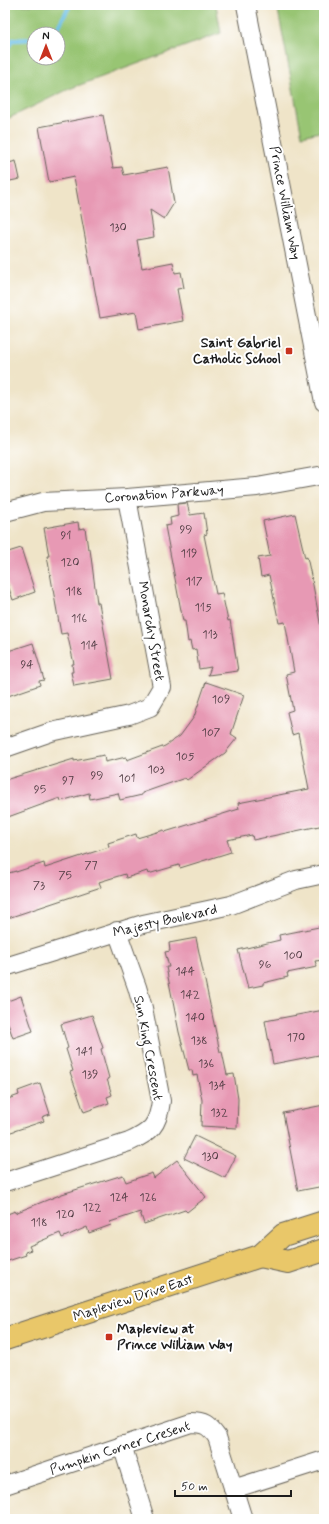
<svg xmlns="http://www.w3.org/2000/svg" width="329" height="1524" font-family="Mynerve,sans-serif">
<rect width="100%" height="100%" fill="#fff"/>
<filter id="ink" filterUnits="userSpaceOnUse"><feTurbulence type="fractalNoise" baseFrequency=".025" numOctaves="2"/><feDisplacementMap in="SourceGraphic" scale="8" xChannelSelector="R" yChannelSelector="G"/><feConvolveMatrix kernelMatrix="1 2 1 2 8 2 1 2 1" color-interpolation-filters="sRGB"/></filter>
<filter id="wash" filterUnits="userSpaceOnUse"><feTurbulence type="fractalNoise" baseFrequency=".012" numOctaves="4" result="noise"/><feDisplacementMap in="SourceGraphic" scale="16" xChannelSelector="R" yChannelSelector="G"/><feGaussianBlur stdDeviation="0.9" result="paint"/><feColorMatrix in="noise" values="0 0 0 0 0 0 0 0 0 0 0 0 0 0 0 0 0 1.4 0 .05"/><feComposite in="paint" operator="in"/></filter>
<g filter="url(#wash)">
<rect width="100%" height="100%" fill="#efe4c8"/>
<g fill="#98c573" stroke="#5a7048" fill-rule="evenodd">
<path d="M5 5H216L221 33 69 89 5 120ZM34 34H58V58H34Z"/>
<polygon points="277,5 324,5 324,131 302,136"/>
</g>
<g fill="none" stroke-linecap="round" stroke-linejoin="round">
<g stroke="#6dc1e9" stroke-width="4.5">
<polyline points="50,34 57,29 70,5"/>
<polyline points="5,50 13,40 34,39"/>
</g>
</g>
<g id="blocks">
<g fill="#e799b4">
<polygon points="103,115 113,168 122,167 124,175 168,167 174,203 164,219 150,210 154,237 137,240 142,268 173,262 175,273 181,272 184,288 177,289 183,321 139,329 136,312 100,318 74,177 49,182 39,127"/>
<polygon points="16,161 20,179 5,182 5,164"/>
<polygon points="187,503 190,515 204,513 207,534 204,535 216,594 222,593 228,621 230,620 238,671 208,675 211,667 199,669 196,649 192,650 190,641 188,642 185,621 183,621 165,526 171,525 170,518 178,516 177,504"/>
<polygon points="295,514 305,558 307,557 313,585 324,644 324,825 253,840 252,835 227,840 231,852 180,868 179,865 148,874 147,871 126,878 125,874 99,882 101,887 8,918 5,907 5,874 16,871 16,872 44,863 45,868 109,847 108,843 136,834 137,838 164,830 165,832 239,809 238,803 309,789 298,733 292,735 287,712 293,710 286,674 294,672 285,622 279,623 269,575 261,577 258,558 270,556 263,521"/>
<polygon points="78,522 79,529 85,528 88,549 90,549 97,603 99,603 113,679 74,686 71,672 73,672 72,664 74,664 67,633 61,634 47,556 49,556 44,528"/>
<polygon points="21,548 35,592 13,600 5,577 5,553"/>
<polygon points="33,643 44,680 39,681 40,685 5,697 5,652"/>
<polygon points="206,682 244,695 231,734 237,738 225,753 187,780 185,778 142,793 142,795 120,800 118,793 90,799 89,793 61,801 60,798 8,817 5,809 5,780 74,759 74,761 104,755 105,762 126,757 127,760 165,746 180,736 194,717"/>
<polygon points="324,926 324,960 315,961 317,967 287,973 288,977 263,983 263,985 248,988 238,950 280,940 279,935"/>
<polygon points="196,938 220,1052 222,1052 227,1075 234,1074 238,1099 237,1128 201,1126 202,1100 197,1075 193,1076 192,1070 189,1070 179,1032 166,967 169,967 165,952 170,951 169,943"/>
<polygon points="21,996 33,1031 13,1038 5,1015 5,1002"/>
<polygon points="324,1010 324,1054 273,1064 265,1021"/>
<polygon points="92,1015 103,1048 101,1049 109,1078 107,1079 112,1095 107,1097 109,1103 84,1112 70,1072 73,1071 66,1049 68,1048 61,1024"/>
<polygon points="40,1083 50,1114 42,1117 44,1121 5,1134 5,1100 19,1095 18,1091"/>
<polygon points="324,1105 324,1186 298,1191 283,1113"/>
<polygon points="195,1136 236,1156 225,1178 184,1158"/>
<polygon points="177,1160 206,1197 187,1212 185,1210 144,1224 140,1212 110,1222 111,1225 89,1233 87,1227 62,1238 60,1233 29,1246 31,1250 25,1252 26,1255 5,1262 5,1215 15,1211 15,1213 62,1194 123,1175 126,1182 152,1173 154,1178"/>
</g>
</g>
</g>
<g filter="url(#ink)">
<use href="#blocks" fill-opacity="0" stroke="#666258" stroke-width="1"/>
<g fill="none" stroke-linecap="round" stroke-linejoin="round">
<defs>
<g id="minor">
<polyline points="246,5 324,402"/>
<polyline points="5,512 43,502 127,498 257,487 324,475"/>
<polyline points="5,748 51,732 129,715 150,707 162,687 127,498"/>
<polyline points="5,967 143,924 231,905 296,880 324,874"/>
<path d="M5 1182 129 1142C151 1132 158 1126 161 1101L143 1008 137 987 117 931"/>
<polyline points="122,1445 145,1519"/>
<path d="M5 1485 191 1423C205 1423 209 1426 217 1437L243 1519"/>
<polyline points="233,1489 324,1460"/>
</g>
<g id="major">
<polyline points="260,1256 288,1262 324,1250"/>
<polyline points="5,1339 260,1256 283,1235 324,1222"/>
</g>
</defs>
<use href="#minor" stroke="#666258" stroke-width="20"/>
<use href="#major" stroke="#666258" stroke-width="24"/>
<use href="#minor" stroke="#fff" stroke-width="18"/>
<use href="#major" stroke="#e9c769" stroke-width="22"/>
</g>
</g>
<g fill="#c8321e" stroke="#fff" stroke-width="1.5">
<rect x="285" y="347" width="8" height="8" rx="2"/>
<rect x="105" y="1333" width="8" height="8" rx="2"/>
</g>
<g text-anchor="middle" dominant-baseline="central" stroke-width="4" stroke-linejoin="round" paint-order="stroke">
<g font-size="12" fill="#4f3b42">
<text x="118" y="228">130</text>
<text x="186" y="530">99</text>
<text x="66" y="536">91</text>
<text x="189" y="554">119</text>
<text x="70" y="563">120</text>
<text x="194" y="582">117</text>
<text x="74" y="592">118</text>
<text x="203" y="608">115</text>
<text x="79" y="619">116</text>
<text x="210" y="635">113</text>
<text x="89" y="646">114</text>
<text x="27" y="665">94</text>
<text x="221" y="700">109</text>
<text x="211" y="733">107</text>
<text x="185" y="757">105</text>
<text x="156" y="770">103</text>
<text x="97" y="776">99</text>
<text x="127" y="779">101</text>
<text x="68" y="781">97</text>
<text x="40" y="790">95</text>
<text x="91" y="866">77</text>
<text x="65" y="876">75</text>
<text x="39" y="886">73</text>
<text x="293" y="956">100</text>
<text x="265" y="965">96</text>
<text x="185" y="972">144</text>
<text x="190" y="995">142</text>
<text x="195" y="1018">140</text>
<text x="296" y="1038">170</text>
<text x="199" y="1041">138</text>
<text x="84" y="1052">141</text>
<text x="206" y="1064">136</text>
<text x="90" y="1075">139</text>
<text x="217" y="1086">134</text>
<text x="219" y="1113">132</text>
<text x="210" y="1157">130</text>
<text x="119" y="1198">124</text>
<text x="148" y="1198">126</text>
<text x="92" y="1208">122</text>
<text x="65" y="1215">120</text>
<text x="39" y="1223">118</text>
</g>
<g font-size="14" fill="#1c1c1c" stroke="#fff">
<text transform="translate(285 203) rotate(79)">Prince William Way</text>
<text transform="translate(164 494) rotate(-4)">Coronation Parkway</text>
<text transform="translate(151 631) rotate(80)">Monarchy Street</text>
<text transform="translate(165 921) rotate(-13)">Majesty Boulevard</text>
<text transform="translate(148 1048) rotate(79)">Sun King Crescent</text>
<text transform="translate(133 1298) rotate(-18)">Mapleview Drive East</text>
<text transform="translate(120 1448) rotate(-18)">Pumpkin Corner Cresent</text>
</g>
<g font-size="14" font-weight="bold" fill="#1c1c1c" stroke="#fff" text-anchor="end">
<text x="281" y="343">Saint Gabriel<tspan x="281" dy="16">Catholic School</tspan></text>
<text x="117" y="1329" text-anchor="start">Mapleview at<tspan x="117" dy="16">Prince William Way</tspan></text>
</g>
</g>
<rect width="329" height="1524" fill="none" stroke="#fff" stroke-width="20"/>
<g transform="translate(46 46)"><circle r="19" fill="#ffffff" stroke="#a4a4a4"/>
<path d="M0-3L7 15L0 10L-7 15Z" fill="#c8321e"/>
<text y="-6" font-size="11" font-weight="bold" text-anchor="middle" fill="#1c1c1c">N</text>
</g>
<path d="M175 1490v6h116v-6" fill="none" stroke="#1c1c1c" stroke-width="2"/>
<text x="181" y="1490" font-size="12" fill="#1c1c1c" stroke="#ffffff" stroke-width="3" paint-order="stroke">50 m</text>
</svg>
